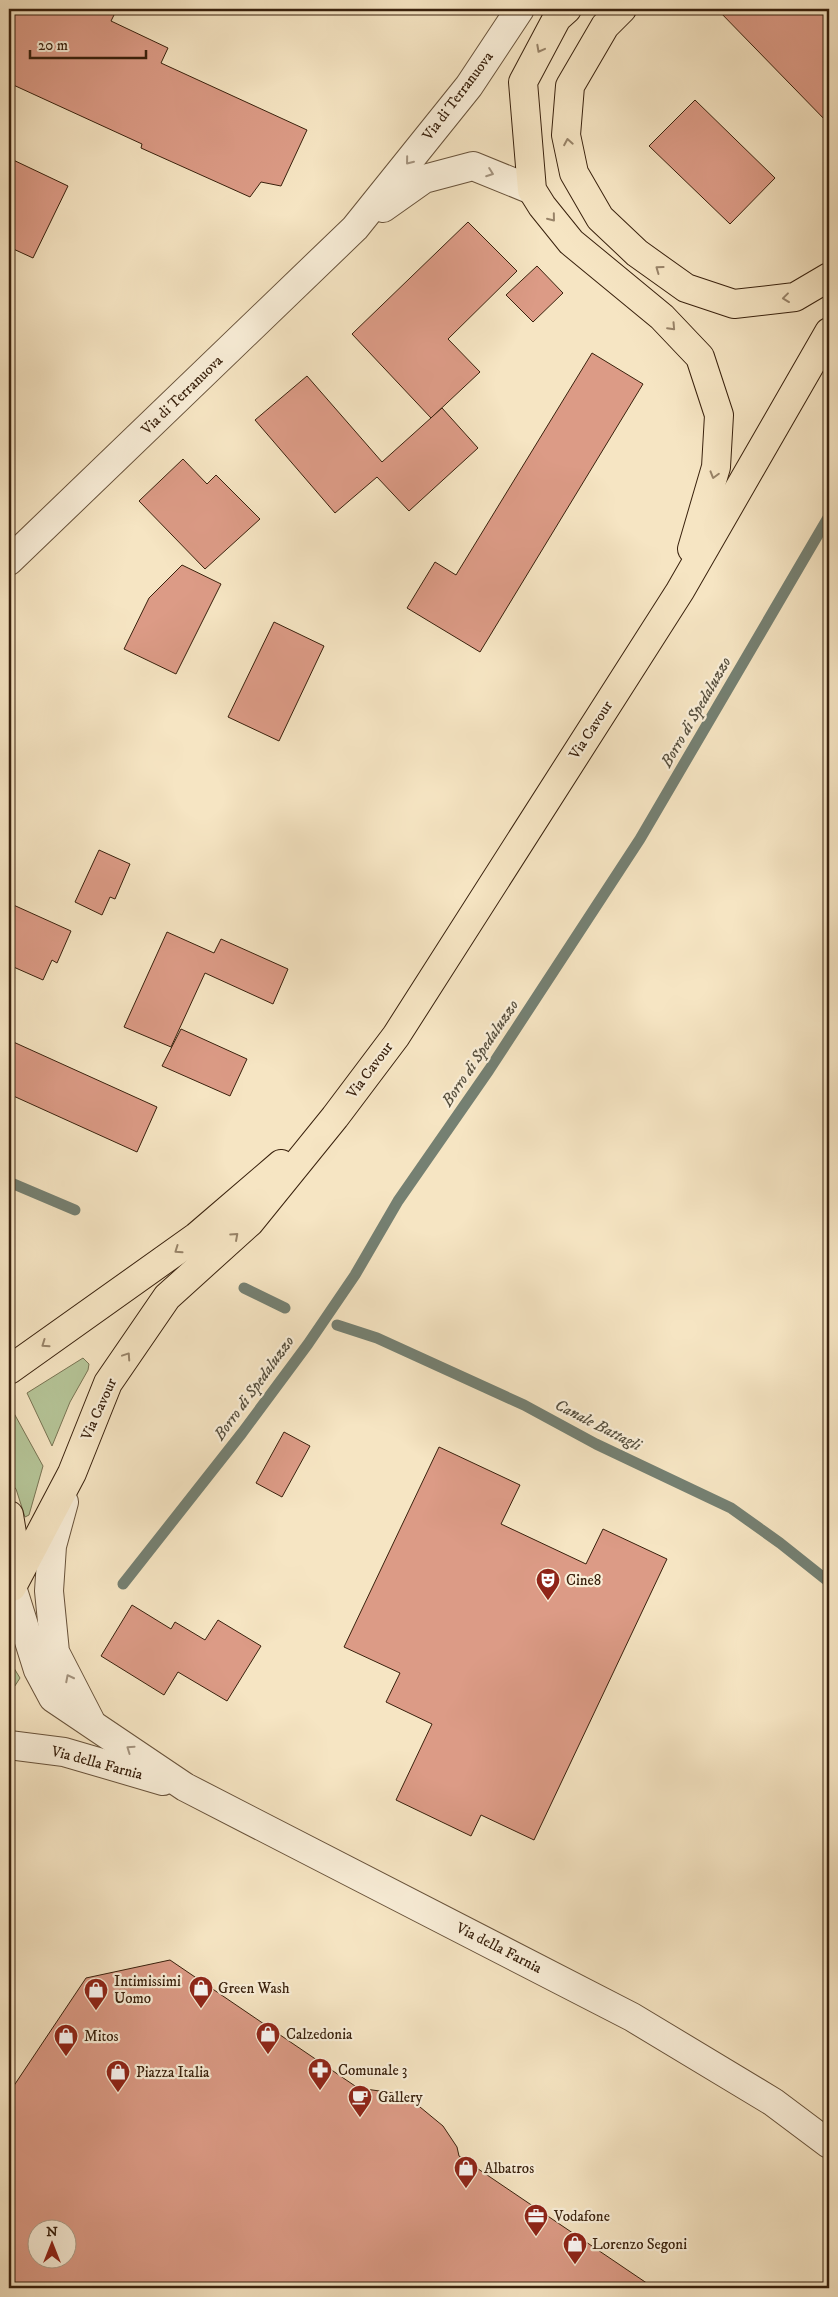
<svg xmlns="http://www.w3.org/2000/svg" width="838" height="2297" font-family="'IM FELL DW Pica',serif">
<rect width="100%" height="100%" fill="#f6e5c3"/>
<filter id="stains"><feTurbulence type="fractalNoise" baseFrequency=".004" numOctaves="4"/><feColorMatrix values="0 0 0 0 .2 0 0 0 0 .09 0 0 0 0 .02 0 0 0 .5 -.17"/></filter>
<radialGradient id="worn" r=".72"><stop offset=".6" stop-color="#630" stop-opacity="0"/><stop offset="1" stop-color="#630" stop-opacity=".3"/></radialGradient>
<g fill="#b6c699" stroke="#787453">
<polygon points="83,1358 89,1364 88,1370 70,1402 52,1446 27,1393"/>
<polygon points="10,1406 43,1466 29,1515 25,1517 16,1489 9,1481"/>
<polygon points="9,1660 20,1678 9,1695"/>
</g>
<g fill="none" stroke-linecap="round" stroke-linejoin="round">
<g stroke="#758072" stroke-width="11">
<polyline points="9,1182 75,1210"/>
<polyline points="244,1288 285,1308"/>
<polyline points="337,1325 377,1338 524,1405 596,1444 731,1508 780,1543 829,1582"/>
<polyline points="123,1584 242,1433 308,1344 355,1275 398,1201 489,1070 640,839 829,516"/>
</g>
</g>
<g fill="#dc9b86" stroke="#39210d" fill-rule="evenodd">
<polygon points="9,9 117,9 111,21 168,48 161,63 307,130 281,186 261,182 250,197 141,148 142,144 9,83"/>
<polygon points="717,9 829,9 829,124"/>
<polygon points="695,100 775,178 730,224 649,146"/>
<polygon points="9,158 68,186 33,258 9,247"/>
<polygon points="468,222 517,271 448,339 480,372 431,418 352,334"/>
<polygon points="537,266 563,293 533,322 506,295"/>
<polygon points="592,353 643,384 480,652 407,608 435,562 456,575"/>
<polygon points="307,376 382,462 442,408 478,448 409,511 377,477 335,513 255,420"/>
<polygon points="183,459 207,484 216,475 260,519 205,569 139,501"/>
<polygon points="182,565 221,584 176,674 124,649 149,598"/>
<polygon points="274,622 324,646 279,741 228,717"/>
<polygon points="99,850 130,864 115,899 110,897 102,915 75,902"/>
<polygon points="9,903 71,931 57,963 52,960 43,980 9,965"/>
<polygon points="167,932 214,953 221,939 288,969 273,1004 205,973 171,1047 124,1027"/>
<polygon points="181,1029 247,1059 230,1096 162,1066"/>
<polygon points="9,1040 157,1107 137,1152 9,1094"/>
<polygon points="284,1432 310,1446 282,1497 256,1483"/>
<polygon points="439,1447 520,1485 501,1524 586,1564 603,1529 667,1559 534,1840 481,1815 471,1836 396,1800 432,1724 386,1702 400,1673 344,1647"/>
<polygon points="132,1605 171,1629 175,1622 205,1640 218,1620 261,1646 227,1701 178,1672 164,1695 101,1656"/>
<path d="M170 1960 358 2088 394 2093 420 2107 443 2126 457 2147 459 2156 654 2288H9V2093L86 1978ZM38 2230H68V2260H38Z"/>
</g>
<g fill="none" stroke-linecap="round" stroke-linejoin="round">
<defs>
<g id="minor">
<polyline points="383,208 424,179 473,166 532,190"/>
<polyline points="9,561 355,228 469,86 520,9"/>
<polyline points="64,1502 52,1546 49,1591 55,1652 90,1720"/>
<polyline points="12,1587 38,1670 53,1698 185,1787 632,2017 773,2102 829,2144"/>
<polyline points="9,1745 64,1752 163,1781"/>
</g>
<g id="primary">
<polyline points="567,9 557,18 523,82 532,190 542,206 571,242 662,317 700,357 719,415 716,467 692,549"/>
<polyline points="622,9 605,26 570,86 566,135 574,173 600,218 637,253 686,288 734,304 795,297 829,277"/>
<polyline points="9,1370 196,1237 281,1164"/>
<polyline points="9,1515 16,1557 13,1579"/>
<polyline points="12,1587 72,1473 108,1383 167,1297 250,1222 335,1117 396,1036 680,591 829,332"/>
</g>
</defs>
<use href="#minor" stroke="#68523a" stroke-width="30"/>
<use href="#primary" stroke="#39210d" stroke-width="30"/>
<use href="#minor" stroke="#f9eed8" stroke-width="28"/>
<use href="#primary" stroke="#f6e5c3" stroke-width="28"/>
</g>
<defs><path id="oneway-chevron" d="M-2-3.5L2.5 0L-2 3.5" fill="none" stroke-width="1.6" stroke-linecap="round" stroke-linejoin="round" transform="scale(1.25)"/></defs>
<g stroke="#988368">
<use href="#oneway-chevron" transform="translate(540 49) rotate(118)"/>
<use href="#oneway-chevron" transform="translate(568 142) rotate(-100)"/>
<use href="#oneway-chevron" transform="translate(552 218) rotate(51)"/>
<use href="#oneway-chevron" transform="translate(659 269) rotate(-144)"/>
<use href="#oneway-chevron" transform="translate(786 298) rotate(173)"/>
<use href="#oneway-chevron" transform="translate(672 327) rotate(47)"/>
<use href="#oneway-chevron" transform="translate(714 475) rotate(106)"/>
<use href="#oneway-chevron" transform="translate(235 1236) rotate(-42)"/>
<use href="#oneway-chevron" transform="translate(178 1250) rotate(145)"/>
<use href="#oneway-chevron" transform="translate(45 1344) rotate(145)"/>
<use href="#oneway-chevron" transform="translate(127 1356) rotate(-56)"/>
</g>
<g stroke="#a3927d">
<use href="#oneway-chevron" transform="translate(409 161) rotate(129)"/>
<use href="#oneway-chevron" transform="translate(490 173) rotate(20)"/>
<use href="#oneway-chevron" transform="translate(69 1678) rotate(-117)"/>
<use href="#oneway-chevron" transform="translate(130 1749) rotate(-145)"/>
</g>
<defs>
<symbol id="theatre-pin" viewBox="-11 -11 22 30"><path d="M0 17L-7.5 6A9.5 9.5 0 1 1 7.5 6Z" fill="#8f2418" stroke="#f9eed8"/><path d="M-5-5.5Q0-4 5-5.5V0Q5 5 0 6Q-5 5-5 0ZM-3.3-2.5H-1v1.5H-3.3ZM1-2.5H3.3v1.5H1ZM-2.8 1Q0 5.5 2.8 1Z" fill="#fff"/></symbol>
<symbol id="shop-pin" viewBox="-11 -11 22 30"><path d="M0 17L-7.5 6A9.5 9.5 0 1 1 7.5 6Z" fill="#8f2418" stroke="#f9eed8"/><path d="M-5-2.5h2.3a2.7 3.5 0 0 1 5.4 0H5L5.5 6h-11ZM-1.5-2.5h3a1.5 2.3 0 0 0-3 0Z" fill="#fff"/></symbol>
<symbol id="pharmacy-pin" viewBox="-11 -11 22 30"><path d="M0 17L-7.5 6A9.5 9.5 0 1 1 7.5 6Z" fill="#8f2418" stroke="#f9eed8"/><path d="M-2-6h4v4h4v4h-4v4h-4v-4h-4v-4h4Z" fill="#fff"/></symbol>
<symbol id="cafe-pin" viewBox="-11 -11 22 30"><path d="M0 17L-7.5 6A9.5 9.5 0 1 1 7.5 6Z" fill="#8f2418" stroke="#f9eed8"/><path d="M-5.5-4.5H6V0H3Q3 3.5 0 3.5H-2.5Q-5.5 3.5-5.5 0ZM3-3.2v2h1.7v-2ZM-6 4.5H4V6H-6Z" fill="#fff"/></symbol>
<symbol id="office-pin" viewBox="-11 -11 22 30"><path d="M0 17L-7.5 6A9.5 9.5 0 1 1 7.5 6Z" fill="#8f2418" stroke="#f9eed8"/><path d="M-6-3h4V-5.5h4V-3h4V5H-6ZM-1-4.5V-3h2v-1.5ZM-6 0V1H6V0Z" fill="#fff"/></symbol>
</defs>
<g fill-rule="evenodd">
<use href="#theatre-pin" x="534" y="1566" width="28" height="38"/>
<use href="#shop-pin" x="187" y="1974" width="28" height="38"/>
<use href="#shop-pin" x="82" y="1976" width="28" height="38"/>
<use href="#shop-pin" x="254" y="2020" width="28" height="38"/>
<use href="#shop-pin" x="52" y="2022" width="28" height="38"/>
<use href="#pharmacy-pin" x="306" y="2056" width="28" height="38"/>
<use href="#shop-pin" x="104" y="2058" width="28" height="38"/>
<use href="#cafe-pin" x="346" y="2083" width="28" height="38"/>
<use href="#shop-pin" x="452" y="2154" width="28" height="38"/>
<use href="#office-pin" x="522" y="2202" width="28" height="38"/>
<use href="#shop-pin" x="561" y="2230" width="28" height="38"/>
</g>
<g text-anchor="middle" dominant-baseline="central" stroke-width="4.5" stroke-linejoin="round" paint-order="stroke">
<g font-size="15" fill="#39210d" stroke="#f9eed8">
<text transform="translate(458 96) rotate(-53)">Via di Terranuova</text>
<text transform="translate(182 395) rotate(-44)">Via di Terranuova</text>
<text transform="translate(591 730) rotate(-57)">Via Cavour</text>
<text transform="translate(370 1070) rotate(-53)">Via Cavour</text>
<text transform="translate(99 1409) rotate(-66)">Via Cavour</text>
<text transform="translate(97 1763) rotate(15)">Via della Farnia</text>
<text transform="translate(499 1948) rotate(27)">Via della Farnia</text>
</g>
<g font-size="15" fill="#39210d" stroke="#f9eed8" text-anchor="start">
<text x="566" y="1580">Cine8</text>
<text x="114" y="1981">Intimissimi<tspan x="114" dy="17">Uomo</tspan></text>
<text x="218" y="1988">Green Wash</text>
<text x="286" y="2034">Calzedonia</text>
<text x="84" y="2036">Mitos</text>
<text x="338" y="2070">Comunale 3</text>
<text x="136" y="2072">Piazza Italia</text>
<text x="378" y="2097">Gallery</text>
<text x="484" y="2168">Albatros</text>
<text x="554" y="2216">Vodafone</text>
<text x="592" y="2244">Lorenzo Segoni</text>
</g>
<g font-size="16" font-style="italic" fill="#57503f" stroke="#f9eed8">
<text transform="translate(696 712) rotate(-60)">Borro di Spedaluzzo</text>
<text transform="translate(480 1053) rotate(-56)">Borro di Spedaluzzo</text>
<text transform="translate(254 1388) rotate(-54)">Borro di Spedaluzzo</text>
<text transform="translate(598 1425) rotate(27)">Canale Battagli</text>
</g>
</g>
<rect width="838" height="2297" fill="none" stroke="#f6e5c3" stroke-width="30"/>
<rect x="10" y="10" width="818" height="2277" fill="none" stroke="#39210d" stroke-width="2.5"/>
<rect x="15" y="15" width="808" height="2267" fill="none" stroke="#39210d"/>
<g transform="translate(52 2244)"><circle r="24" fill="#f9eed8" stroke="#ac9c87"/>
<path d="M0-4L9 19L0 12L-9 19Z" fill="#8f2418"/>
<text y="-8" font-size="14" font-weight="bold" text-anchor="middle" fill="#39210d">N</text>
</g>
<path d="M30 50v8h116v-8" fill="none" stroke="#39210d" stroke-width="2.5"/>
<text x="38" y="50" font-size="15" fill="#39210d" stroke="#f9eed8" stroke-width="4" paint-order="stroke">20 m</text>
<rect width="100%" height="100%" filter="url(#stains)"/>
<rect width="100%" height="100%" fill="url(#worn)"/>
</svg>
